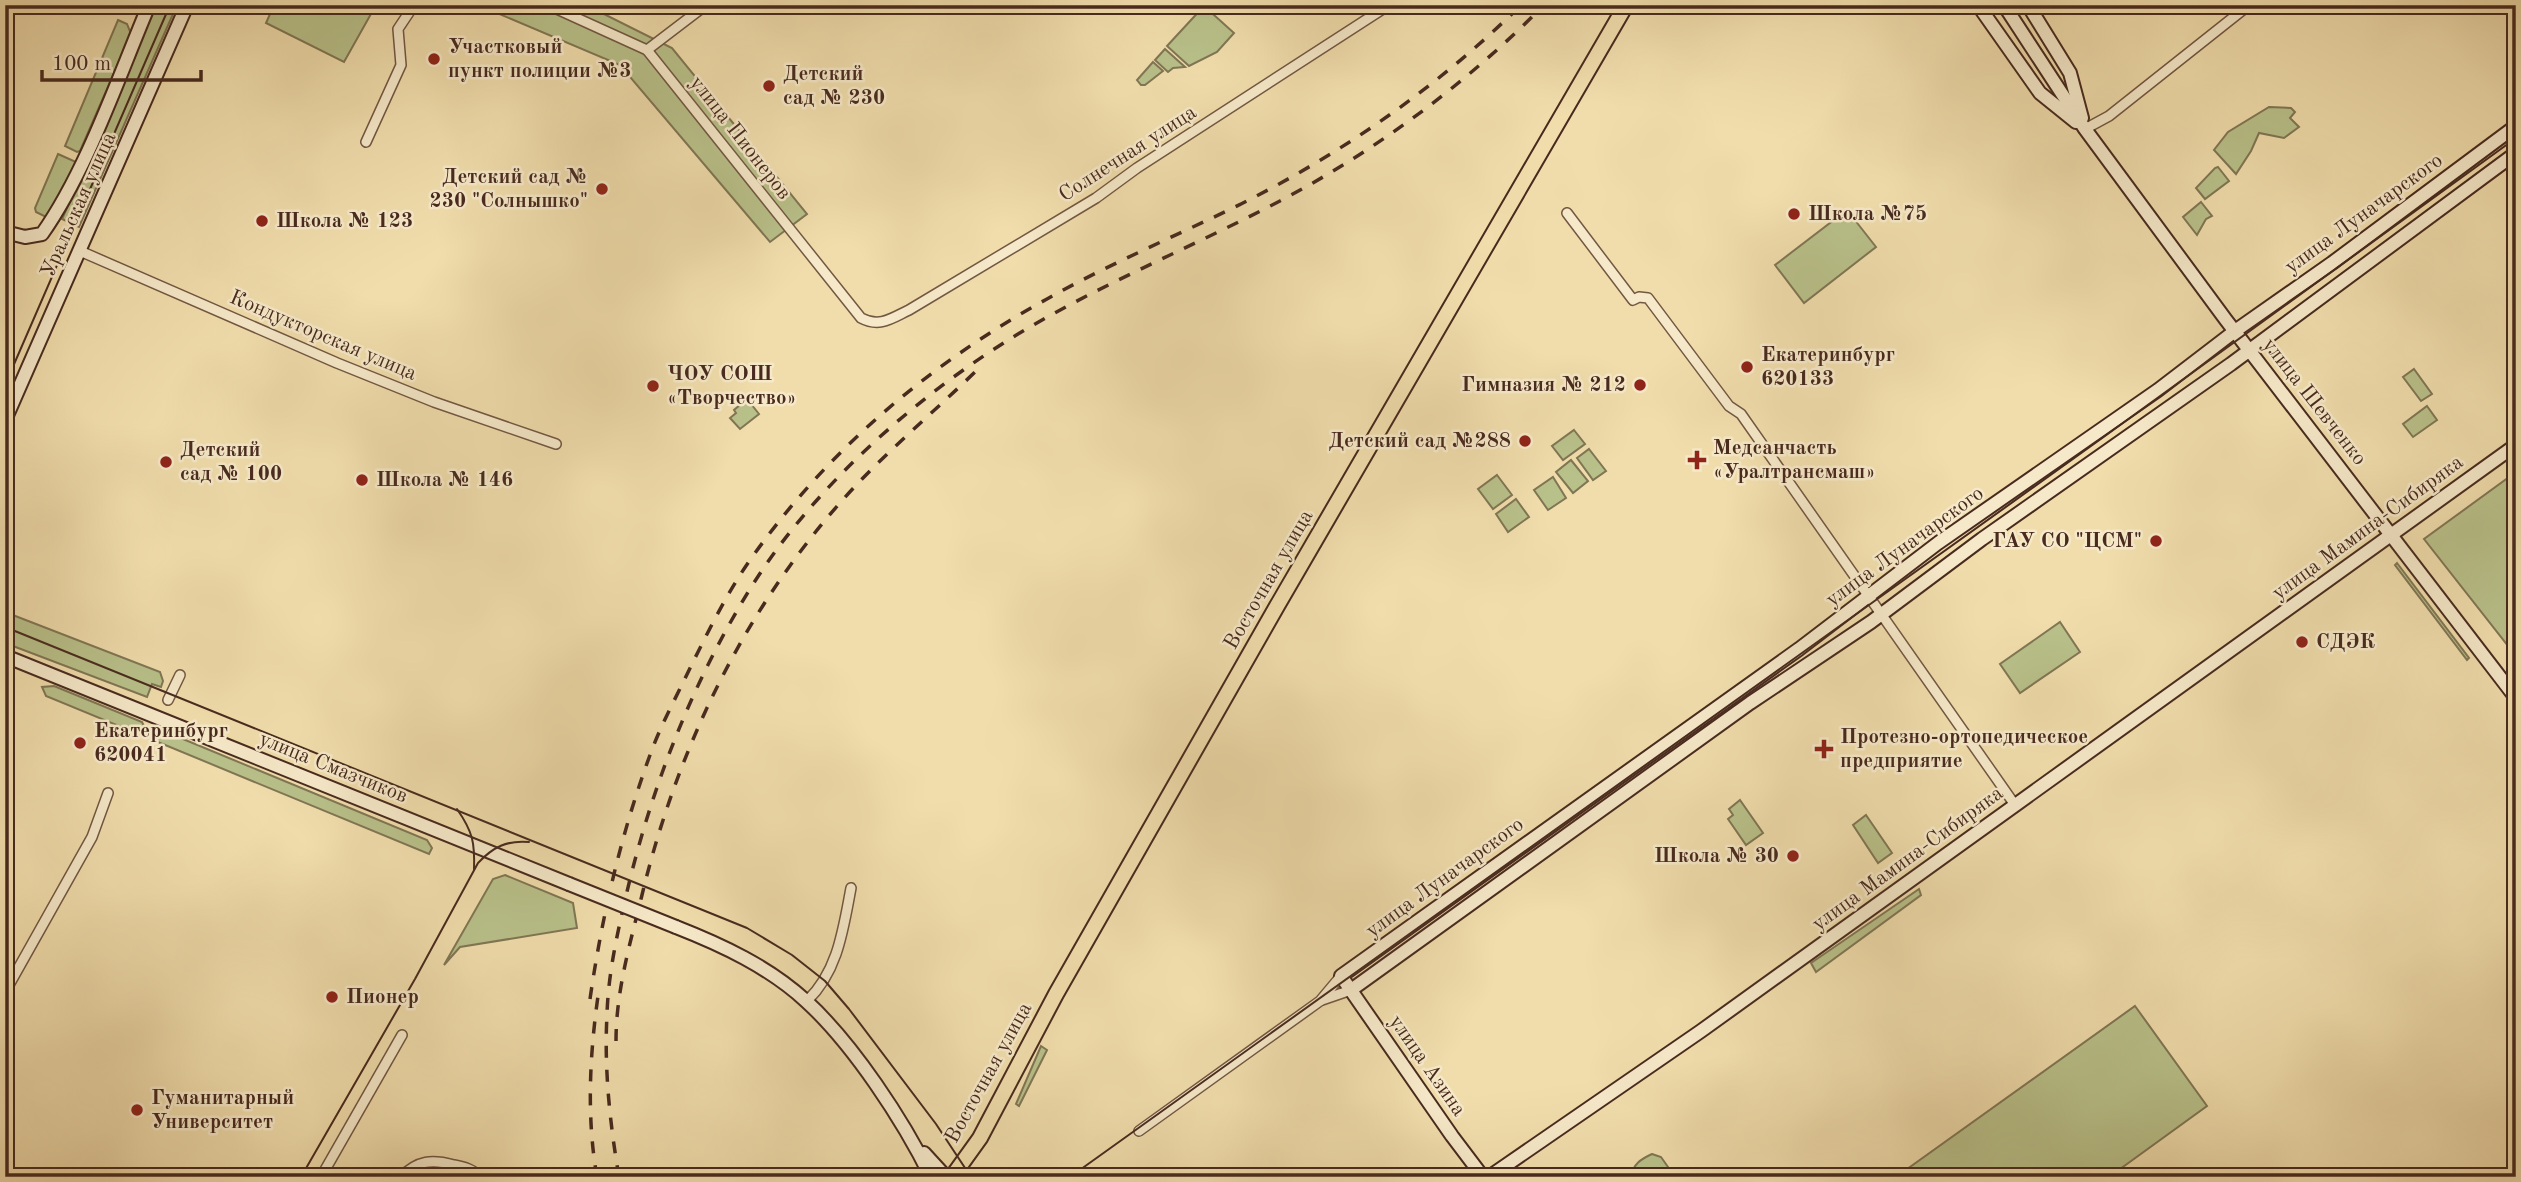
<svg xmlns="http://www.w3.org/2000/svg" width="2521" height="1182" font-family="'Old Standard TT',serif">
<rect width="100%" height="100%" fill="#f1ddac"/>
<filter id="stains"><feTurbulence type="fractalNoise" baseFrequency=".00286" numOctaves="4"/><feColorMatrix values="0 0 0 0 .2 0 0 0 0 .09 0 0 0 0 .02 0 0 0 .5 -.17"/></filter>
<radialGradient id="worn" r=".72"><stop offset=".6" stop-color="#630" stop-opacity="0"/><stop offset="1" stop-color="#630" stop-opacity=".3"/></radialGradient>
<g fill="#b9c18a" stroke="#807654" stroke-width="2">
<polygon points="156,5 177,5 79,227 62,219"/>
<polygon points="274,5 376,5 344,62 266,23"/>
<polygon points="478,5 586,5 672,48 807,214 770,242 620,65"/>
<polygon points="1204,6 1234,33 1217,52 1189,66 1167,46"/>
<polygon points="118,20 127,24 131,34 80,151 77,152 65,146"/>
<polygon points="1165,49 1185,67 1173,68 1168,72 1155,60"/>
<polygon points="1153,62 1163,71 1145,85 1141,85 1137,80"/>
<polygon points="2269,107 2291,108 2295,112 2290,118 2299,127 2284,138 2259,133 2251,151 2236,174 2214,150 2228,132"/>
<polygon points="58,154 76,162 52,216 48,218 36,212 35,208"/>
<polygon points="2218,167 2229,181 2205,199 2196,188 2215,168"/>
<polygon points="2201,202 2212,216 2206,219 2197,235 2183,217"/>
<polygon points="1847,210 1876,247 1804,303 1775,265"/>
<polygon points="2414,369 2432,394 2421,401 2403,377"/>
<polygon points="747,399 759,414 740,429 730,418 736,413 734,410"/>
<polygon points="2427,406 2437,420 2413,437 2403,424"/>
<polygon points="1574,430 1585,444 1563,460 1552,446"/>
<polygon points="1589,449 1606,471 1593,480 1577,458"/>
<polygon points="1571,460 1588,481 1573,493 1556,472"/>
<polygon points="2516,472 2516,656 2424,539"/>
<polygon points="1497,475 1512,495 1493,509 1478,489"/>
<polygon points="1553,477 1566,498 1548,510 1534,490"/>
<polygon points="1516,499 1529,517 1508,532 1496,514"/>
<polygon points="2397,563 2469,658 2467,660 2395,565"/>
<polygon points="5,612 160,672 163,681 161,687 152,684 147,697 5,643"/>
<polygon points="2060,622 2080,652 2020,693 2000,664"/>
<polygon points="54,686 142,722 145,728 143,736 46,696 42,687"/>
<polygon points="166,732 427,840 432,848 429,854 153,740 157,734"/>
<polygon points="1740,800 1763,833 1746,845 1728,819 1733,815 1729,809"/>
<polygon points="1866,815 1892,853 1878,863 1853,825"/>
<polygon points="505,875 573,903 577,928 460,947 444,965 493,879"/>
<polygon points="1919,889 1921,895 1816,972 1811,963"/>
<polygon points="2135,1006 2207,1106 2109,1177 1896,1177"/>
<polygon points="1041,1046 1047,1050 1019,1106 1016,1104"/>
<path d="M1652 1154 1661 1157 1675 1177H1631C1633 1164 1641 1159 1652 1154Z"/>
</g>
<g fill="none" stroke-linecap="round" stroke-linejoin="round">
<defs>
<g id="street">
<path d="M548 5 647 50 861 318C880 328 892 318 909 310L1096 198 1137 168 1389 5"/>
<polyline points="647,50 706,5"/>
<polyline points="2085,129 2109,116 2249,5"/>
<polyline points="366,142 401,65 398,29 414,5"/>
<polyline points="1567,213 1633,300 1639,297 1648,298 1729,406 1741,414 2015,805"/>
<polyline points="80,251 337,363 434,402 556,444"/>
<polyline points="168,700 180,675"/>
<polyline points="5,992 92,837 108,793"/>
<polyline points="1322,1000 1351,990"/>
<path d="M807 1001C838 971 843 930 851 888"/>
<polyline points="1139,1131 1320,1001 1341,976"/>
<polyline points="321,1177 402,1035"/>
<path d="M401 1177C418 1160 432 1159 454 1165 464 1167 473 1169 480 1177"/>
</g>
<g id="secondary">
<polyline points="1978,5 2040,93 2076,122"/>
<polyline points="2004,5 2085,129 2226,320 2516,698"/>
<polyline points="2028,5 2070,73 2082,118"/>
<path d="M5 232 25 237 42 234C87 170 118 78 149 5"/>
<polyline points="5,420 187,5"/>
<polyline points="5,656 569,884"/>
<path d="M676 927C722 945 769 967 806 1001 853 1044 903 1120 931 1177"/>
<polyline points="1351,990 1750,703 1871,622 1982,539 2231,364 2516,153"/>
<polyline points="924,1153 946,1177"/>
<polyline points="1483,1177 1452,1136 1341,976 1799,649 1938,543 2158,390 2235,331 2332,263 2516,126"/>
<polyline points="1489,1177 1701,1031 2516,445"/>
</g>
<polyline id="primary" points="952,1177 980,1138 1056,994 1277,606 1626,5"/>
</defs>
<use href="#street" stroke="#725742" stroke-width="12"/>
<use href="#secondary" stroke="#482a1e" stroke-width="16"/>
<use href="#primary" stroke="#482a1e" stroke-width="18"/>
<use href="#street" stroke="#f6e9c9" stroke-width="9"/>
<use href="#secondary" stroke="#f6e9c9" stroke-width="12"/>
<use href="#primary" stroke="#f1ddac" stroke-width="14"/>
<g stroke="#482a1e" stroke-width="2">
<polyline points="5,385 170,5"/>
<polyline points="5,627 747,928 792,955 825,981 849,1009 936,1124 971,1177"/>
<path d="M457 809C473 832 475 843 474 870"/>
<path d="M301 1177 415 979 478 863C493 847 507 840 529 842"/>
<polyline points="1070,1177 2105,436 2516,138"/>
</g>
<g stroke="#482a1e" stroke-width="3.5" stroke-dasharray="12 12" stroke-linecap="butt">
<path d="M590 999C602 916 621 834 650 755 661 724 678 694 692 664 709 630 726 595 748 563 825 452 929 364 1047 299 1109 264 1176 236 1241 204 1344 152 1439 86 1521 5"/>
<path d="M616 1041C616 991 630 944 642 895 679 741 752 593 863 478 899 441 938 408 975 372"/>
<path d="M597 1177C586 1115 590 1050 599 989"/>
<path d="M619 1177C610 1124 604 1069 607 1015 608 975 617 935 626 896 651 788 692 683 750 589 813 487 916 396 1018 334 1101 284 1192 247 1278 202 1377 150 1466 84 1544 5"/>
</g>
<defs>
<polyline id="secondary-bridge" points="569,884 676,927"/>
</defs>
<use href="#secondary-bridge" stroke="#482a1e" stroke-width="16" stroke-linecap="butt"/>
<use href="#secondary-bridge" stroke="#f6e9c9" stroke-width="12"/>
</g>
<g fill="#8f2418" stroke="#f6e9c9" stroke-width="2.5">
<circle cx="434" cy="59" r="7"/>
<circle cx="769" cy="86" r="7"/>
<circle cx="602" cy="189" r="7"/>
<circle cx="1794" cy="214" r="7"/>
<circle cx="262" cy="221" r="7"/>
<circle cx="1747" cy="367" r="7"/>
<circle cx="1640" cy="385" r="7"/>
<circle cx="653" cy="386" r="7"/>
<circle cx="1525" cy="441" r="7"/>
<path d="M1693.5 449.5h7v7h7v7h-7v7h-7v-7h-7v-7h7z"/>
<circle cx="166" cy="462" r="7"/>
<circle cx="362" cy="480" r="7"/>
<circle cx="2156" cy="541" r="7"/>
<circle cx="2302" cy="642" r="7"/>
<circle cx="80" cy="743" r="7"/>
<path d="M1820.5 738.5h7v7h7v7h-7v7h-7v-7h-7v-7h7z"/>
<circle cx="1793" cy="856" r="7"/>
<circle cx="332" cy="997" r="7"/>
<circle cx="137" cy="1110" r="7"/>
</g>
<g text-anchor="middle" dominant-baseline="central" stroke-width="5" stroke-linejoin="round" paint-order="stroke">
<g font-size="21" font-weight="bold" fill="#482a1e" stroke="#f6e9c9" text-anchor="start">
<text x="448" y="47">Участковый<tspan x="448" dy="24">пункт полиции №3</tspan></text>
<text x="783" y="74">Детский<tspan x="783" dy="24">сад № 230</tspan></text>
<text x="588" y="177" text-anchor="end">Детский сад №<tspan x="588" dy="24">230 "Солнышко"</tspan></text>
<text x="1808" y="214">Школа №75</text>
<text x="276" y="221">Школа № 123</text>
<text x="1761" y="355">Екатеринбург<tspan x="1761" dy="24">620133</tspan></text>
<text x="667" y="374">ЧОУ СОШ<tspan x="667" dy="24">«Творчество»</tspan></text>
<text x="1626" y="385" text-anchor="end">Гимназия № 212</text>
<text x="1511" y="441" text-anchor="end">Детский сад №288</text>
<text x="1713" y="448">Медсанчасть<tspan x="1713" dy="24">«Уралтрансмаш»</tspan></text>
<text x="180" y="450">Детский<tspan x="180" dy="24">сад № 100</tspan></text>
<text x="376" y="480">Школа № 146</text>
<text x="2142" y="541" text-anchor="end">ГАУ СО "ЦСМ"</text>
<text x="2316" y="642">СДЭК</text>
<text x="94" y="731">Екатеринбург<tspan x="94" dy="24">620041</tspan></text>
<text x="1840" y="737">Протезно-ортопедическое<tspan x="1840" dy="24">предприятие</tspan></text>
<text x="1779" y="856" text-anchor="end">Школа № 30</text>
<text x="346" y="997">Пионер</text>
<text x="151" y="1098">Гуманитарный<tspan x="151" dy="24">Университет</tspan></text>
</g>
<g font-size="21" fill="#482a1e" stroke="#f6e9c9">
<text transform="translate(740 138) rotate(52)">улица Пионеров</text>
<text transform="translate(1128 154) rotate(-33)">Солнечная улица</text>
<text transform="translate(79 205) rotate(-66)">Уральская улица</text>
<text transform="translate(2364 214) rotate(-36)">улица Луначарского</text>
<text transform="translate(323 336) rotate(23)">Кондукторская улица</text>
<text transform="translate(2314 402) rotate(52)">улица Шевченко</text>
<text transform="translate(2368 528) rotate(-36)">улица Мамина-Сибиряка</text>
<text transform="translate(1905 547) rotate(-36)">улица Луначарского</text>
<text transform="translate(1269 580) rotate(-60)">Восточная улица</text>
<text transform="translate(333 768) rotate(22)">улица Смазчиков</text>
<text transform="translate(1908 859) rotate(-36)">улица Мамина-Сибиряка</text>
<text transform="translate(1445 878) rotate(-36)">улица Луначарского</text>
<text transform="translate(1427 1066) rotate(55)">улица Азина</text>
<text transform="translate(989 1073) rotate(-61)">Восточная улица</text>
</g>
</g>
<rect width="2521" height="1182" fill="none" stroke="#f1ddac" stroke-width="28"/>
<rect x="7" y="7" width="2507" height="1168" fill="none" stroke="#482a1e" stroke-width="3.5"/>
<rect x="14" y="14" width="2493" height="1154" fill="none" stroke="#482a1e" stroke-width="2"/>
<path d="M42 70v10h159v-10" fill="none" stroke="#482a1e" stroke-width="3.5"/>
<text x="52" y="70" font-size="21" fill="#482a1e" stroke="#f6e9c9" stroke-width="5" paint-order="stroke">100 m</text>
<rect width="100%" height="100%" filter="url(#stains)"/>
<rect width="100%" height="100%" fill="url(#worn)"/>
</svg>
